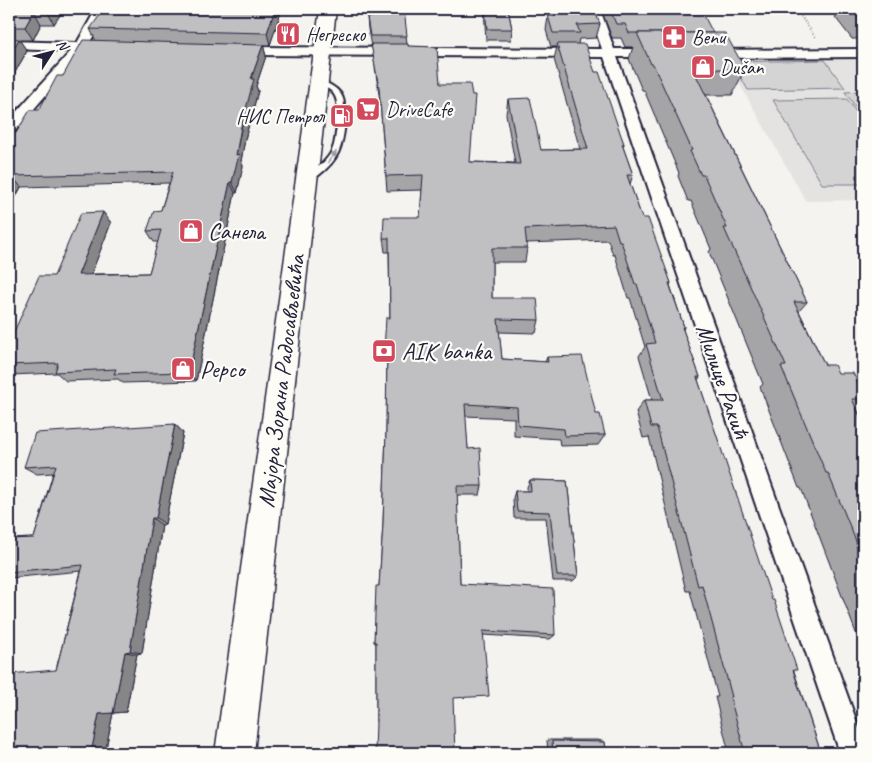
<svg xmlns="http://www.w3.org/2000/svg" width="872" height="762" font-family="Caveat,sans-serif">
<rect width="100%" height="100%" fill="#f4f3ef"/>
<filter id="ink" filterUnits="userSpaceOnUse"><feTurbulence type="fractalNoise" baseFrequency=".02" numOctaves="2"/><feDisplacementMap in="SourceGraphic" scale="10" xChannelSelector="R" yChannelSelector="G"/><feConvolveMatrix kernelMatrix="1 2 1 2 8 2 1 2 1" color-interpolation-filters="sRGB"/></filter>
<g filter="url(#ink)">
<polygon fill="#e4e3e2" points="863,59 863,200 806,201 726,60"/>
<g fill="#d5d4d5" stroke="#7c7b88">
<polygon points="825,60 845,88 748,90 732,62"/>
<polygon points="863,91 863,117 845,92"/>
<polygon points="847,99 863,122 863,184 822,184 773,100"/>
</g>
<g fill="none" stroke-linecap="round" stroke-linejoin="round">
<defs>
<g id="lane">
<path d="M318 80C334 85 348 94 343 112L338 111C337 92 332 90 316 83L315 82Z"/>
<path d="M338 121 345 123C342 148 339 159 319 175 314 178 311 181 305 181V177C317 168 330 160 334 145 336 137 336 129 338 121Z"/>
</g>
<g id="street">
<polygon points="96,9 108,9 89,44 111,45 113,48 111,51 84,51 14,132 9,133 9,120 71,51 9,49 9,41 77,43"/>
<polygon points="588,9 600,9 614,49 657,49 663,53 657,57 617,57 863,739 863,753 840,753 604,57 238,55 232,51 238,47 602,49"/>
<polygon points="863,49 863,57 708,58 702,54 708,50"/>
</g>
<polygon id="secondary" points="320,9 336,9 254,753 215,753"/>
</defs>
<use href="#lane" stroke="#22223b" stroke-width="4"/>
<use href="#street" stroke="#22223b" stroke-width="4"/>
<use href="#secondary" stroke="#22223b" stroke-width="3"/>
<polyline stroke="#22223b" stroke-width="2" stroke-dasharray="0.5 2.5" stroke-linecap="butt" points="796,9 815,37"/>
<use href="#lane" fill="#fdfcf7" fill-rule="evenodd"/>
<use href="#street" fill="#fdfcf7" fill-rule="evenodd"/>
<use href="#secondary" fill="#fdfcf7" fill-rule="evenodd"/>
</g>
<g fill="#a5a4a7" stroke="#22223b">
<polygon points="9,9 64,9 54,24 41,24 33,40 19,40 27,51 9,83"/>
<polygon points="282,9 270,45 263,45 266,56 256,86 258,91 245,139 241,161 243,166 237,193 235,193 196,381 123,383 118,379 66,381 57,373 11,375 9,373 9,343 54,276 103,212 111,223 91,274 149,273 158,242 154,242 147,231 161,210 169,183 21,187 9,210 9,134 16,133 39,110 63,76 96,41 90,29"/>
<polygon points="372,9 441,9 441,13 404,14 407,44 440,84 470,162 515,163 506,114 508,99 541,150 580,149 554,59 557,47 551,47 546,30 548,17 546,9 594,9 600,24 596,38 579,39 578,44 595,72 624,144 623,147 633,175 630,184 642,218 671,283 670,285 684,327 683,330 700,377 698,380 821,753 729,753 715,697 718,697 690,591 686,591 649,437 643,438 636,412 644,400 652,400 639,356 645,347 630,298 628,298 615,255 613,255 608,240 527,243 527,248 525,262 492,262 492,298 539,320 536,333 499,332 502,359 545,362 547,357 596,414 605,435 598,445 560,446 559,439 514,436 514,418 465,416 468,449 482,486 480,495 457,495 460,584 555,635 550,639 483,635 453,698 376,722 376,644 374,642 379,586 383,524 386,431 387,363 386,363 384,350 390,318 389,252 385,252 383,238 420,217 422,190 387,191 380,101 372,47 371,47 368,29 367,17 372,17"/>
<polygon points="484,9 508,9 512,29 511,40 486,40"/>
<polygon points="601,9 653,9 654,11 713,33 745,69 732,95 706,95 807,302 799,311 825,365 838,373 863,393 863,401 856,406 863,423 863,646 861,641 859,641 801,488 799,488 760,387 763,384 709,252 711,249 691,201 688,201 678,176 679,173 644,90 642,90 629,59 633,47 625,47 621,38 612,38"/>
<polygon points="840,9 863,9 863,39 852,39 835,17"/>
<polygon points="175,424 183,433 165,524 162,525 142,653 137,654 126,712 113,713 105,753 56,670 81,571 9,578 9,539 34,538 53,473 37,474 24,467"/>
<polygon points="530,480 567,481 578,576 573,581 553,581 546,518 514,518 513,498 515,491 527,491 527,487"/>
<polygon points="547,740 598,740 605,742 606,753 548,753"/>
</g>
<g fill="#868688" stroke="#22223b">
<polygon points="49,9 64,9 54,24 47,11"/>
<polygon points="275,9 282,9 270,45 267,33"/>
<polygon points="34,11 41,24 33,40 25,27"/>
<polygon points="19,39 27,51 9,83 9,56"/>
<polygon points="263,45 266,56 256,86 258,91 245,139 241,161 243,166 237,193 232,182 236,155 251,79"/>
<polygon points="12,176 21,187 9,210 9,181"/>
<polygon points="230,182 235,193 196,381 189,372"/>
<polygon points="103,212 111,223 87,285 78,275"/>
<polygon points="175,424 183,433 165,524 156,518"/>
<polygon points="152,518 162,525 142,653 130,651"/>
<polygon points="125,652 137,654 126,712 113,713"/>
<polygon points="113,713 105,753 91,753 99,714"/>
</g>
<g fill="#c0bfc2" stroke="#22223b">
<polygon points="9,9 49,9 47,11 34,11 25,27 9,27"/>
<polygon points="104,9 275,9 267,33 90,29"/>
<polygon points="372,9 404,9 407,36 370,36 367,17 372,17"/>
<polygon points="485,9 508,9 512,29 487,29"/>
<polygon points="552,9 594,9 600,24 577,25 580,33 553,33 548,16 554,16"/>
<polygon points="610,9 653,9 654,11 701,10 713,33 629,33 625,24 616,24"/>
<polygon points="850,9 863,9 863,23 862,23"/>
<polygon points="637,33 725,33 745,69 693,69 807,302 794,302 825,365 834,365 838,373 853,373 863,393 863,399 852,399 863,423 863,558 828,473 826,473 781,366 786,366 724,228 727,228 704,175 701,175 690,151 692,150 653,64 651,64"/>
<polygon points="9,38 19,39 9,56"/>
<polygon points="83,40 263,45 251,79 254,79 241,127 236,155 239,154 232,182 230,182 189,372 114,374 116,369 55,372 58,363 9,365 9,343 39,276 54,276 81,213 103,212 78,275 149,273 161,230 147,231 154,211 161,210 173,172 12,176 9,181 9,133 16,133 30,110 39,110 57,76 63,76"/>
<polygon points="371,44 408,44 408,46 437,47 440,84 470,84 472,95 475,95 470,162 520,164 508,99 530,98 541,150 588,149 557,44 585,44 595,72 599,72 624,144 622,144 633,175 627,175 642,218 648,218 671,283 669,283 684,327 682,327 700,377 697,377 772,600 774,600 797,670 793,670 821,753 745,753 730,697 732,697 702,585 698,586 657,427 651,427 644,400 663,400 646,344 655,343 637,284 635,284 621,241 619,241 614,225 525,229 527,248 492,248 492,298 537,298 539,320 498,319 502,359 548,362 547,357 582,356 596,414 600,414 605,435 565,436 564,429 518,425 517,407 465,404 468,449 480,448 482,486 457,486 460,584 553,589 555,635 483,631 489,696 453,698 455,753 375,753 376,722 376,642 374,642 376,586 379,586 383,524 386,431 387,350 384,350 386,318 390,318 389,238 383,238 384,217 420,217 423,175 386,176 379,88"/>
<polygon points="175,424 156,518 152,518 130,651 125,652 113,713 99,714 91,753 9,753 9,674 56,670 83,565 9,572 9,539 34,538 56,465 24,467 35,433"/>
<polygon points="530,480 567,481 578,576 557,576 550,512 517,511 515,491 531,491"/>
<polygon points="552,741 605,742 606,753 553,753"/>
</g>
<defs><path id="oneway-solid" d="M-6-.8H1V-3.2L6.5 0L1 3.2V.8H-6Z" transform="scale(1.25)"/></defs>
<use fill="#9a9aa2" href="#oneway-solid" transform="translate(332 157) rotate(-54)"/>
</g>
<defs>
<symbol id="restaurant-square" viewBox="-11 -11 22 22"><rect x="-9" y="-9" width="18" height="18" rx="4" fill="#d1495b" stroke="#fdfcf7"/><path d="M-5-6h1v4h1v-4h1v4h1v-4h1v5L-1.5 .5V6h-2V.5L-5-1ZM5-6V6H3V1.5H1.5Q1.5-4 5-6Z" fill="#fff"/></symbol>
<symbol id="pharmacy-square" viewBox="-11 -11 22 22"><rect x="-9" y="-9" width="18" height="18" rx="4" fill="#d1495b" stroke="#fdfcf7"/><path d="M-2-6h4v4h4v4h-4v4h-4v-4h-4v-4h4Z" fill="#fff"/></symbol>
<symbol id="shop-square" viewBox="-11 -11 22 22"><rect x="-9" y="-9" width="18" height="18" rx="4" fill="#d1495b" stroke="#fdfcf7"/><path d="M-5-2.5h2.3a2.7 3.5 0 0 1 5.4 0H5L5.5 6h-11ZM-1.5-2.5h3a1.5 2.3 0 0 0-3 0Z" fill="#fff"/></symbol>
<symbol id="supermarket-square" viewBox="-11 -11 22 22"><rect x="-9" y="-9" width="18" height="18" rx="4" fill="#d1495b" stroke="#fdfcf7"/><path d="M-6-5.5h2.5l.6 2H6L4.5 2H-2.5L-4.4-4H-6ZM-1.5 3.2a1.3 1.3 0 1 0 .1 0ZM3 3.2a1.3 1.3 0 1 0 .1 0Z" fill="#fff"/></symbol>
<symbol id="fuel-square" viewBox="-11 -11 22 22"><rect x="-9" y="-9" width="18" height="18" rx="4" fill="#d1495b" stroke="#fdfcf7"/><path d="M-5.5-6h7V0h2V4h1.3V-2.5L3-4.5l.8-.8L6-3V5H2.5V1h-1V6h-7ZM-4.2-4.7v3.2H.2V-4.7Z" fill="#fff"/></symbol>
<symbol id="bank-square" viewBox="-11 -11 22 22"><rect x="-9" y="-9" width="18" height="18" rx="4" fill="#d1495b" stroke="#fdfcf7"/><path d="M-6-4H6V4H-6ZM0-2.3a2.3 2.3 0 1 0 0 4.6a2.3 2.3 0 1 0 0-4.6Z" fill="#fff"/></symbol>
</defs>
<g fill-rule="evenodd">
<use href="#restaurant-square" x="274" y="20" width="28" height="28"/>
<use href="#pharmacy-square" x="660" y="23" width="28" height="28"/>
<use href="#shop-square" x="689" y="53" width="28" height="28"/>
<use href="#supermarket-square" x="354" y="95" width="28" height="28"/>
<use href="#fuel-square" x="328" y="102" width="28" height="28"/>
<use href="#shop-square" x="177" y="217" width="28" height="28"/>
<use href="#bank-square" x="370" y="337" width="28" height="28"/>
<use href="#shop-square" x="169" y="355" width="28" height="28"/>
</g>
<g text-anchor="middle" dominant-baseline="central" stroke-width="4.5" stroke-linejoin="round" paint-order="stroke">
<g font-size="20" fill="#22223b" stroke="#fdfcf7" text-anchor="start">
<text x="306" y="34">Негреско</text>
<text x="692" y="37">Benu</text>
<text x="720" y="67">Dušan</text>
<text x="386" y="109">DriveCafe</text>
<text x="324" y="116" text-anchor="end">НИС Петрол</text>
</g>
<g font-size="24" fill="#22223b" stroke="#fdfcf7" text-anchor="start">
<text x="208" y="231">Санела</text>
<text x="402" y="351">AIK banka</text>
<text x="200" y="369">Pepco</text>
</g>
<g font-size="24" fill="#22223b" stroke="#fdfcf7">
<text transform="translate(281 381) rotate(-83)">Мајора Зорана Радосављевића</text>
<text transform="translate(723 381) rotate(71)">Милице Ракић</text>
</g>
</g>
<rect width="872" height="762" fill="none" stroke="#fdfcf7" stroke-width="30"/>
<rect x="15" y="15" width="842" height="732" fill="none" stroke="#22223b" stroke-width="2" filter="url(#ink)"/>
<g transform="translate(52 52) rotate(54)" stroke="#fdfcf7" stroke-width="4" paint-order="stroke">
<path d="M0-4L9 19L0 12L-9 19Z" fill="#22223b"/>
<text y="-8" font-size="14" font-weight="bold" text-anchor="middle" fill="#22223b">N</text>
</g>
</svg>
